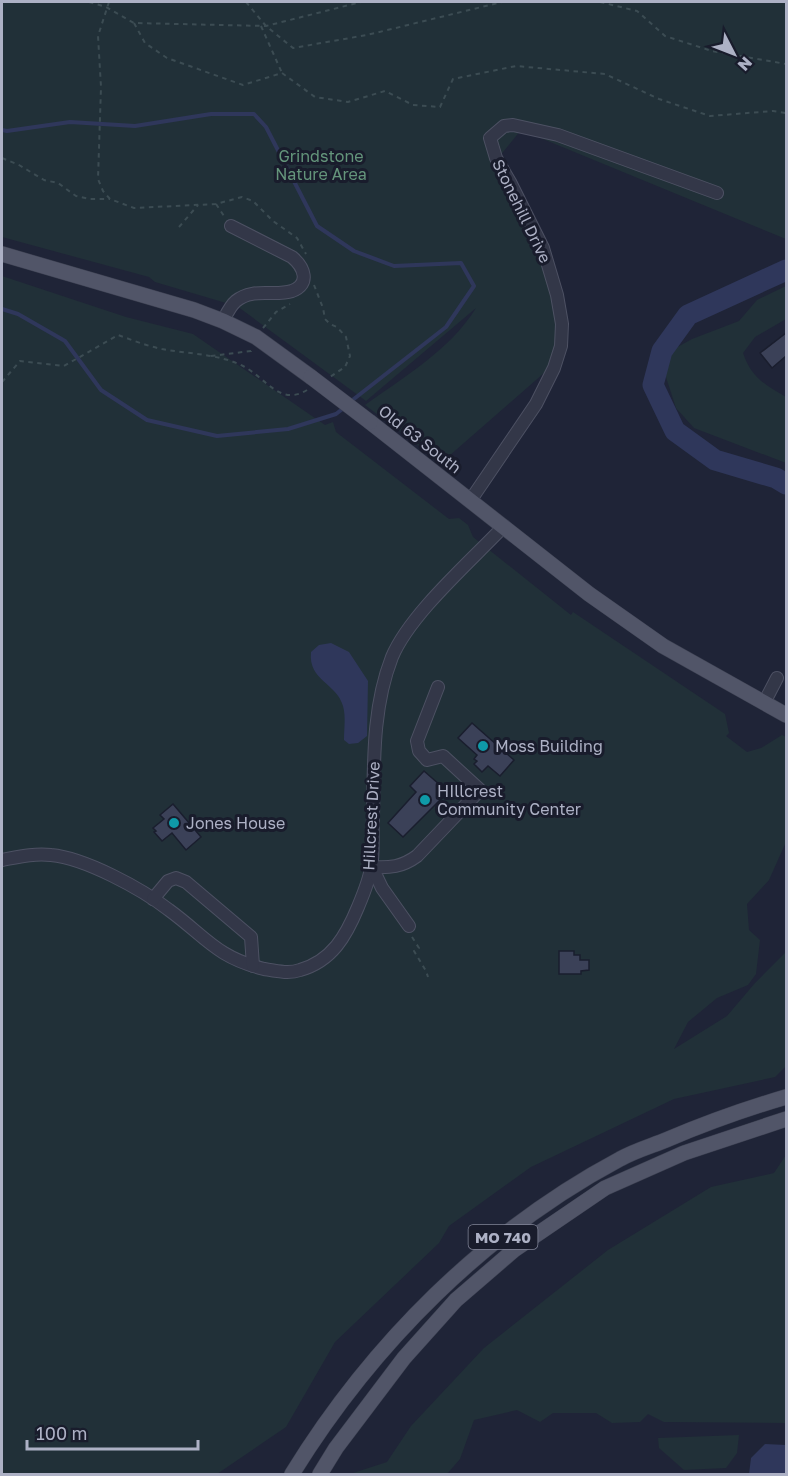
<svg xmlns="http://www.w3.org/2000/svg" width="788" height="1476" font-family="'Golos Text',sans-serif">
<rect width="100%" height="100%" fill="#1f2437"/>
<g fill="#213038">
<path d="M2 2H786V239L521 130 495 162 547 268 561 341 552 366 441 463 365 405C404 377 450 350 476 308L366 401 230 301 226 303 155 282 149 277 2 237Z"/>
<polygon points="2,276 126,317 193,334 325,425 333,422 336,432 449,519 459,518 468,525 473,537 571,615 573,612 725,714 729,733 726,736 747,752 761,748 782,735 786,737 786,842 769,880 747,904 749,930 760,940 756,974 748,985 717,998 688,1022 674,1049 727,1016 755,983 786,952 786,1066 775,1077 674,1099 531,1167 449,1226 439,1243 335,1342 286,1427 217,1474 2,1474"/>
<path d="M786 286V319L755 337 743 353C751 377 765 385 786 397V463L694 428 676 408 664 371 674 349 692 339 739 321 757 300Z"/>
<polygon points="786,1155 786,1423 664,1422 648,1414 640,1422 612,1423 596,1413 553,1413 540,1422 517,1410 474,1420 460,1459 447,1474 350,1474 387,1462 411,1426 484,1348 608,1250 711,1187 774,1173"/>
<polygon points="739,1435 737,1453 726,1468 684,1470 659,1448 658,1438"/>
</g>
<g fill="#2f375b">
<path d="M331 643 349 652 368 681 367 736 358 743 349 744 344 740C344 729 346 716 343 706 337 683 308 681 311 652L319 645Z"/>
<polygon points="765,1444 786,1445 786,1474 749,1474 751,1458"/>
</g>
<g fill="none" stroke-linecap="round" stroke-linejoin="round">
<g stroke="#2f375b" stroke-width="4">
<polyline points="2,130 7,131 70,122 135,126 211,114 254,114 266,127 317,226 354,251 394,266 461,263 474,286 446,327 350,402"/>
<polyline points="2,309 18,314 65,341 101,390 147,420 217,436 288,429 336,414 345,407"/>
</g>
<polyline stroke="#2f375b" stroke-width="21" points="786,270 688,315 662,351 653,385 675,431 715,460 776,478 786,484"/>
</g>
<g fill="#3b4158" stroke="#1a1e2e" stroke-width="1.5">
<polygon points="786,333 786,356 772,368 760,353"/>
<polygon points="472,723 514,760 500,776 488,766 482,772 474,764 477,761 474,759 477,755 458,738"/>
<polygon points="424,771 448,792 403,837 388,823 416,792 410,786"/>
<polygon points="173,804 201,837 186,850 172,833 162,841 154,832 156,831 153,828 164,819 160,815"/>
<polygon points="559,951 574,951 574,955 580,955 580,960 589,960 589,970 581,971 581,974 559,974"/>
</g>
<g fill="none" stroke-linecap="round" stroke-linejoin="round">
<defs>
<g id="minor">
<path d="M223 321C226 315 230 306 236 301 253 287 274 297 292 291 311 284 304 267 292 257L231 226"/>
<polyline points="470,501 536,404 554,368 561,346 562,324 557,295 543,248 510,182 496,158 490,138 504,126 513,125 558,135 717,193"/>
<polyline points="764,703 777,678"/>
<path d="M2 860C18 857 34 853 51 855 85 858 142 889 169 910 206 937 216 957 264 969 276 971 289 974 300 970 332 961 346 936 358 907 363 895 369 881 371 868 374 852 372 834 373 818 374 764 372 708 392 657 410 614 471 561 504 526"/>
<polyline points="153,899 168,881 176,878 186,882 251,937 253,966"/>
<path d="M409 926 382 888 372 867C390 868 402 867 417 856L480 790 443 756 427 760 419 751 417 741 438 687"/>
</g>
<g id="major">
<polyline points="2,254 194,310 223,321 256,337 311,377"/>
<polyline points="370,422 589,594 663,646 786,715"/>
<path d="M292 1474C372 1344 485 1231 620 1159 634 1151 651 1146 666 1140 706 1123 745 1109 786 1097"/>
<polyline points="320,1474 336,1448 404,1358 456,1300 514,1250 605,1188 684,1153 786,1119"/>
</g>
</defs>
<use href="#minor" stroke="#4d5163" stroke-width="14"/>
<use href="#major" stroke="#3c4051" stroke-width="16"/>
<g stroke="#3c4c53" stroke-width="2" stroke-dasharray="4.5 4.5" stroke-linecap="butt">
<polyline points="89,2 106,7 134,23 266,26 361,2"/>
<polyline points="109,2 98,36 101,87 98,179 103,191 110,199 134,208 216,204 242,197 253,201 273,221 297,238 306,254"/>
<polyline points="246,2 266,26 293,48 367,35 502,2"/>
<polyline points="600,2 637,11 665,36 712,51 786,64"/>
<polyline points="134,23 145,43 167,58 243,85 282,73 315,97 348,102 385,91 413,105 440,107 453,79 516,66 605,74 659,99 710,116 773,111 786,113"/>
<polyline points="261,26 282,73"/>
<polyline points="2,158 19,165 44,180 58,183 76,196 90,199 110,199"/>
<polyline points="216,204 224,216"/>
<polyline points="179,227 198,205"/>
<polyline points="314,285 323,308 325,319 330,324 337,327 346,337 350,356 345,367 330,377"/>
<polyline points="263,328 276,312 290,304"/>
<polyline points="211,356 251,351 252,349"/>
<path d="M2 382 20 361 64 366 118 335C132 340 147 346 162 349 189 354 219 354 243 366 265 377 280 407 307 390"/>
<polyline points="412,937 419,948 414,951 426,971 428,977"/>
</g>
<use href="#minor" stroke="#333748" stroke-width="12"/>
<use href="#major" stroke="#515568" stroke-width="15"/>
<defs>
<polyline id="major-bridge" points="311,377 370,422"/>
</defs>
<use href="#major-bridge" stroke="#3c4051" stroke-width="16" stroke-linecap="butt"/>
<use href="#major-bridge" stroke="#515568" stroke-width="15"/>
</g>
<g fill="#0f9aa8" stroke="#191c2c" stroke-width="2">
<circle cx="483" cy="746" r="6"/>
<circle cx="425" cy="800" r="6"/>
<circle cx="174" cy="823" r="6"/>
</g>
<g text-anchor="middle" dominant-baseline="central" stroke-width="6" stroke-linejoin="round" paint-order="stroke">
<rect fill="#191c2c" stroke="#818497" stroke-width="1.5" x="468.5" y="1225" width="69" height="24" rx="4.5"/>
<g font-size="15" font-weight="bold" fill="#adb1c5">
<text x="503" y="1237">MO 740</text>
</g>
<g font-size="16" fill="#64957b" stroke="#191c2c">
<text x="321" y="156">Grindstone<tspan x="321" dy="18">Nature Area</tspan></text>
</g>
<g font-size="16" fill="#adb1c5" stroke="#191c2c">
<text transform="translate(522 211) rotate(64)">Stonehill Drive</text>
<text transform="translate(420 439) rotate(38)">Old 63 South</text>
<text transform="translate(371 816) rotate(-87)">Hillcrest Drive</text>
</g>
<g font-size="16" fill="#adb1c5" stroke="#191c2c" text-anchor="start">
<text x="495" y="746">Moss Building</text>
<text x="437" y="791">HIllcrest<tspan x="437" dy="18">Community Center</tspan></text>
<text x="186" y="823">Jones House</text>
</g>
</g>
<rect width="788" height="1476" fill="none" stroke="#adb1c5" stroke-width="6"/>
<g transform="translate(734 54) rotate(132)" stroke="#191c2c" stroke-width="4.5" paint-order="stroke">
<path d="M0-4.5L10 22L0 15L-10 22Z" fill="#adb1c5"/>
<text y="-9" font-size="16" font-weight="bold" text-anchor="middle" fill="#adb1c5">N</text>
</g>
<path d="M27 1440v9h171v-9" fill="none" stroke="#adb1c5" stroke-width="3"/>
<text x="36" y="1440" font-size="18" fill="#adb1c5" stroke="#191c2c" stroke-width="4.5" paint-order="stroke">100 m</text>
</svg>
